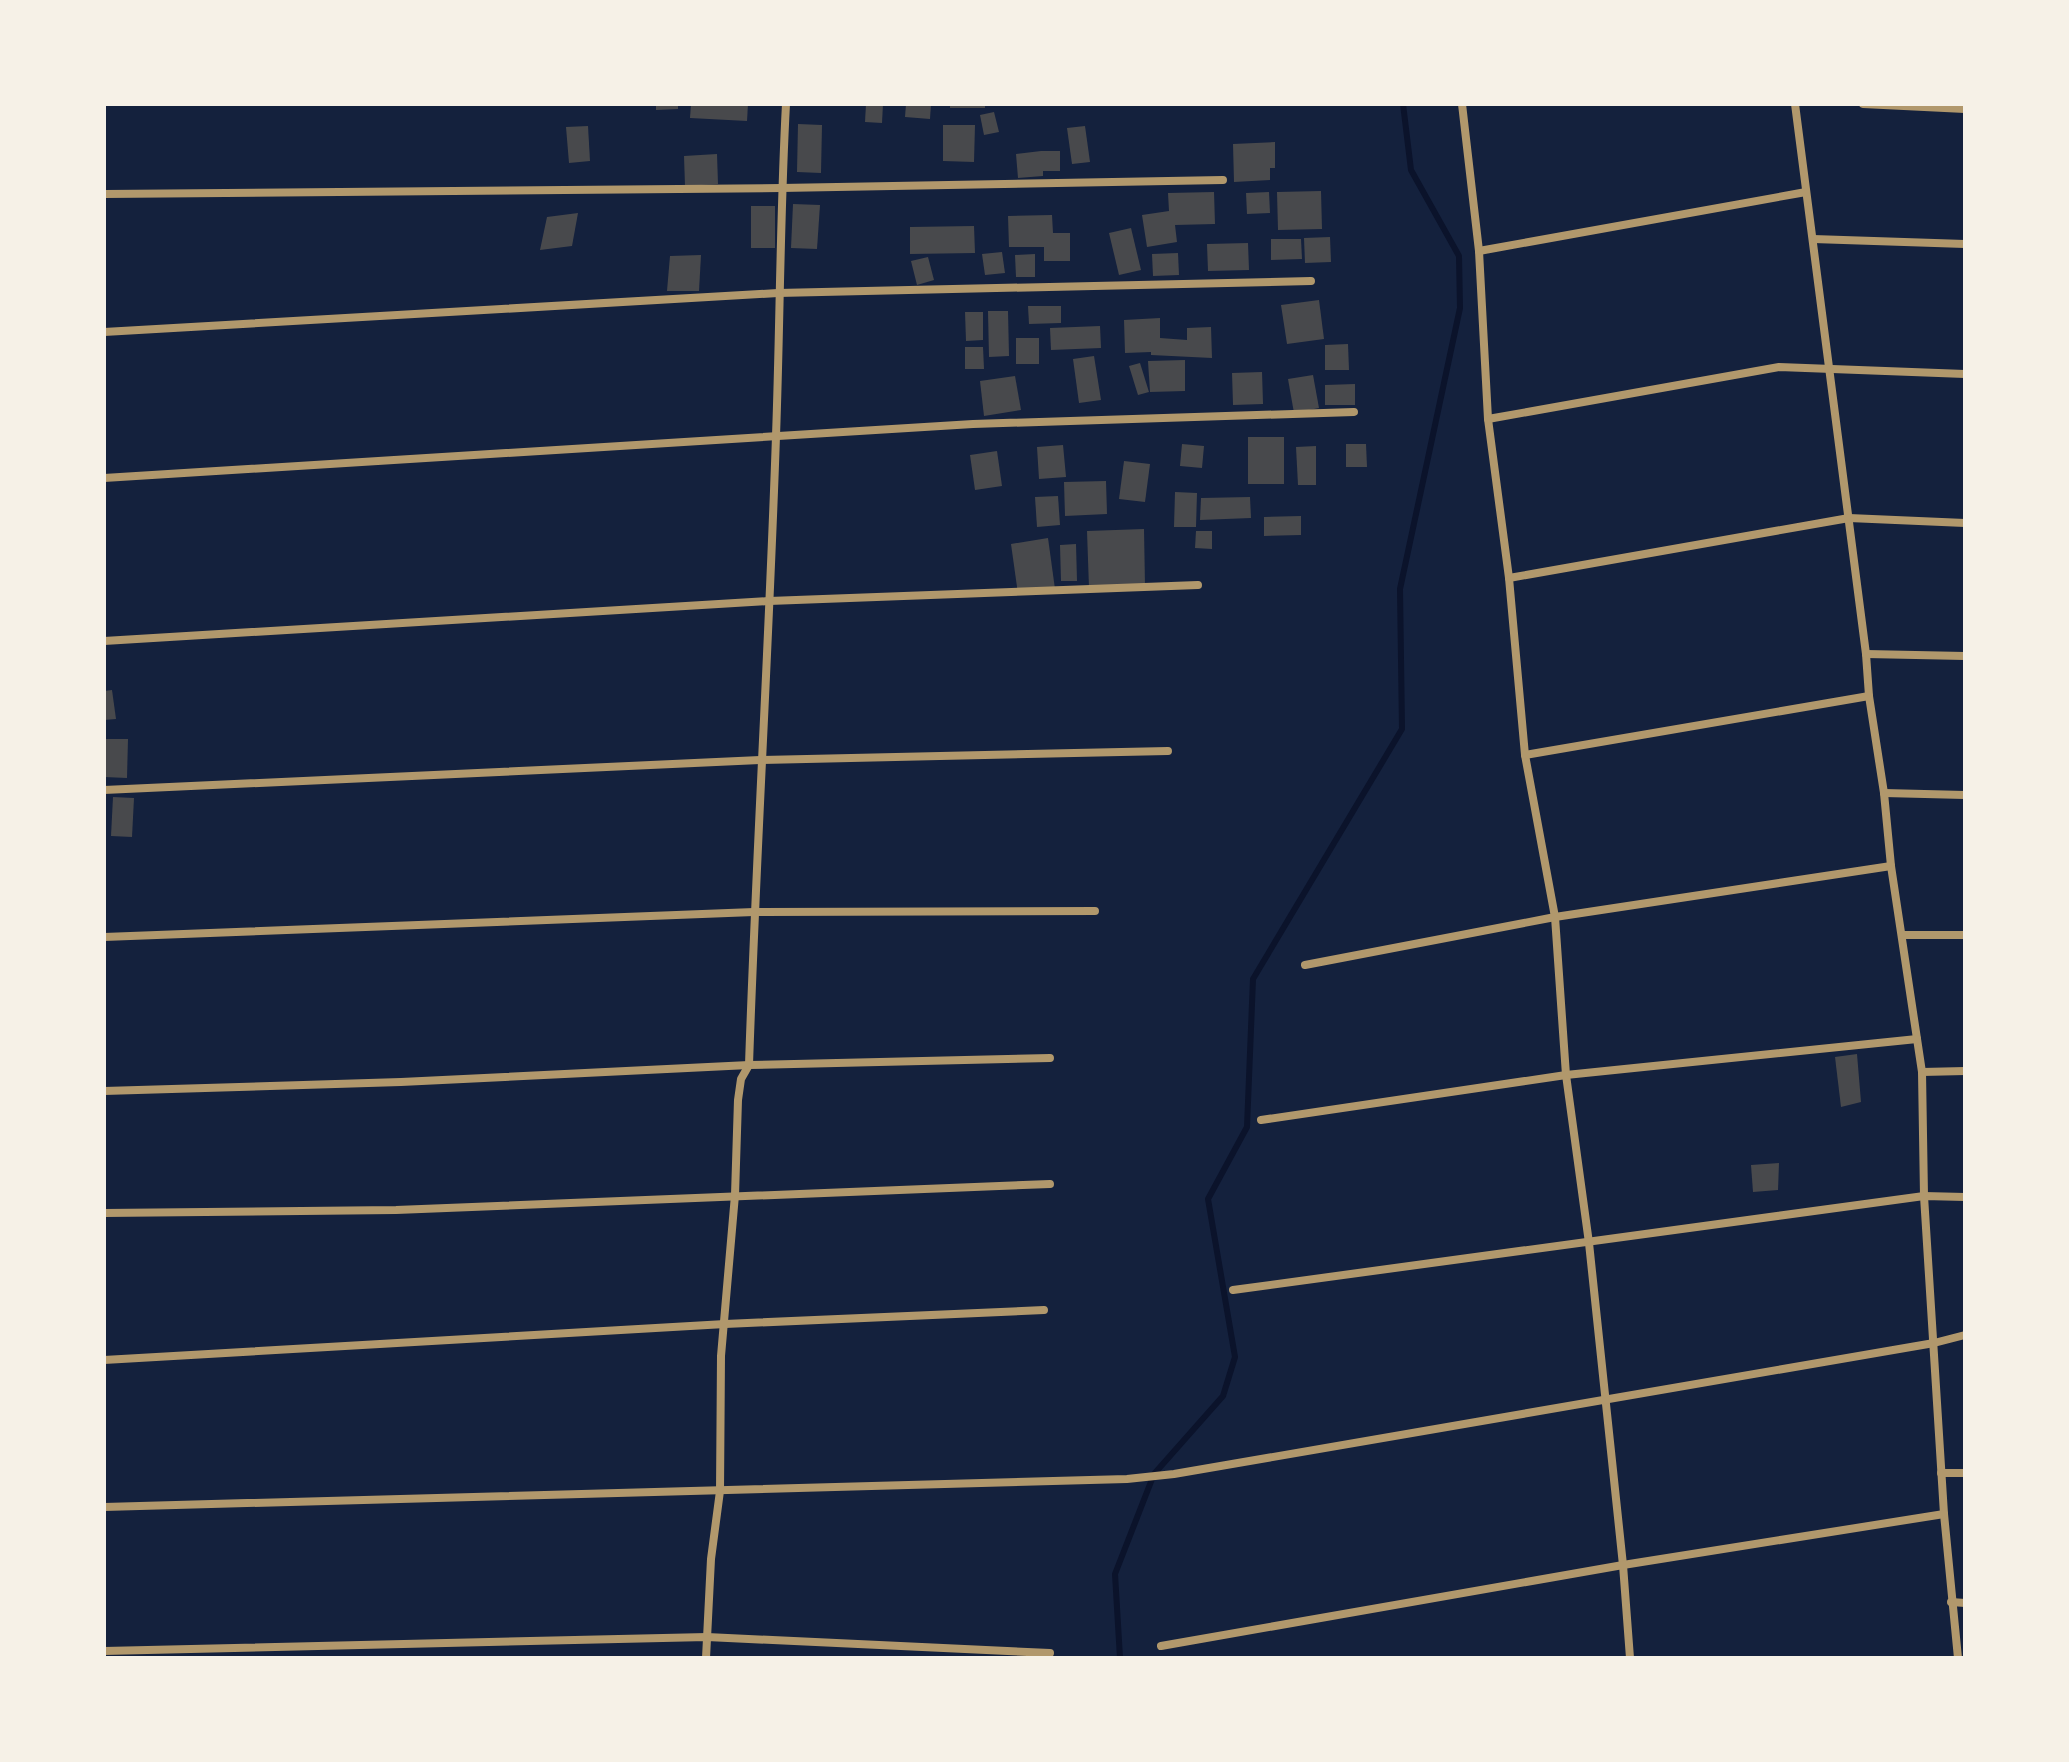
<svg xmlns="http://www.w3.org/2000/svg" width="2069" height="1762" font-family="'PT Sans Narrow',sans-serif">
<rect width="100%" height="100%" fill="#14213d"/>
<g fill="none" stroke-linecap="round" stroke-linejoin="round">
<polyline stroke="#0b132b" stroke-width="6" points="1120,1658 1115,1574 1154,1474 1223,1396 1235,1357 1208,1199 1247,1127 1253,979 1402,729 1400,589 1460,308 1459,256 1411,170 1403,104"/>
</g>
<g fill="#48494c">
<polygon points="656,104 678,104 678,109 656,110"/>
<polygon points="691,104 748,104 747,121 690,118"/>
<polygon points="866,104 883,104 882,123 865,122"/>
<polygon points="906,104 931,104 930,119 905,117"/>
<rect x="950" y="104" width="35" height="4"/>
<polygon points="994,112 999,132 984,135 980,115"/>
<polygon points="798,124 822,125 821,173 797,172"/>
<polygon points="943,125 975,125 974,162 943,161"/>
<polygon points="588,126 590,161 569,163 566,127"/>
<polygon points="1085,126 1090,162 1072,164 1067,128"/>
<polygon points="1275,142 1275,168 1270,168 1270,180 1234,182 1233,144"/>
<polygon points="1041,151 1060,151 1060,171 1043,171 1043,176 1018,178 1016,154"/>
<polygon points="717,154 718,184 685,186 684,156"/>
<polygon points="1321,191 1322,229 1278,230 1277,192"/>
<polygon points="1214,192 1215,224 1175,225 1177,242 1147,247 1142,215 1169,211 1168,193"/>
<polygon points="1269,192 1270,213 1247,214 1246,193"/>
<polygon points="793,204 820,205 817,249 791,248"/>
<rect x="751" y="206" width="24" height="42"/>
<polygon points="578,213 572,246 540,250 547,217"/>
<polygon points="1052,215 1053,233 1070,233 1070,261 1044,261 1044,247 1009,247 1008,216"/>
<polygon points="974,226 975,253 910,254 910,227"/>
<polygon points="1131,228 1141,270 1119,275 1109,233"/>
<polygon points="1330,237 1331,262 1305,263 1304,238"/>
<polygon points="1271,239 1301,239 1302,259 1271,260"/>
<polygon points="1248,243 1249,270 1208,271 1207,244"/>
<polygon points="1002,252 1005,273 985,275 982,254"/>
<polygon points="1178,253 1179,275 1153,276 1152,254"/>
<polygon points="1035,254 1035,277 1016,277 1015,255"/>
<polygon points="701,255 699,291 667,291 670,256"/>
<polygon points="928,257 934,280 917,285 911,261"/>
<polygon points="1319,300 1324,339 1287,344 1281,305"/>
<polygon points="1028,306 1061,306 1061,323 1029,324"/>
<polygon points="988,311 1008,311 1009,356 989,357"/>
<polygon points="965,312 983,312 983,340 966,341"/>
<polygon points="1160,318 1160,338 1187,340 1187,328 1211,327 1212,358 1151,355 1151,352 1125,353 1124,320"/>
<polygon points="1100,326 1101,348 1051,350 1050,328"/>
<rect x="1016" y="338" width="23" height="26"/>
<polygon points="1348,344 1349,370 1325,370 1325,345"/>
<polygon points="965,347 983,347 984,369 965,369"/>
<polygon points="1094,356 1101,400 1079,403 1073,359"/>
<polygon points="1185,360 1185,391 1150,392 1148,361"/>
<polygon points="1140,363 1149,392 1138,395 1129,366"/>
<polygon points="1262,372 1263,404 1233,405 1232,373"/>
<polygon points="1313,375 1319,408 1294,413 1288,379"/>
<polygon points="1015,376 1021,410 984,416 980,381"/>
<polygon points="1355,384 1355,405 1325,405 1325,385"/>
<rect x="1248" y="437" width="36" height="47"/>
<polygon points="1182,444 1204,446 1202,468 1180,466"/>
<polygon points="1346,444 1366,444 1367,467 1346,467"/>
<polygon points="1063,445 1066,477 1039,479 1037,447"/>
<polygon points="1316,446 1316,485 1298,485 1296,447"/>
<polygon points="997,451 1002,486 975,490 970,455"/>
<polygon points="1124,461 1150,464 1145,502 1119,499"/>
<polygon points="1106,481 1107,514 1065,516 1064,482"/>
<polygon points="1175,492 1197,493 1196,527 1174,527"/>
<polygon points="1058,496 1060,525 1037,527 1035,497"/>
<polygon points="1250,497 1251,518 1200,520 1201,498"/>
<polygon points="1301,516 1301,535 1264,536 1264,517"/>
<polygon points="1144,529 1145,586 1089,588 1087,531"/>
<polygon points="1196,531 1212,531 1212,549 1195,548"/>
<polygon points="1048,538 1055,589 1018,594 1011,544"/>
<polygon points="1076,544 1077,581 1061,581 1060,545"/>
<polygon points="112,690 116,719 104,720 104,691"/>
<polygon points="104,739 128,739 127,778 104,777"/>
<polygon points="113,797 134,798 132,837 111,836"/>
<polygon points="1857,1054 1861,1102 1841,1107 1835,1057"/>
<polygon points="1779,1163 1778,1190 1753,1192 1751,1165"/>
</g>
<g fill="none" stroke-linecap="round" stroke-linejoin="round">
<g stroke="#b1986c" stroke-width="8">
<polyline points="1462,104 1479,251 1488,419 1509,578 1525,755 1555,917 1566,1075 1589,1243 1623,1565 1630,1658"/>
<polyline points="1795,104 1866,654 1869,696 1884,793 1891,866 1922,1072 1924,1196 1944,1514 1958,1658"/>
<polyline points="1863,104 1965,109"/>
<polyline points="104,194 781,188 1223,180"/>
<polyline points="1813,239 1965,244"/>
<polyline points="1479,251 1806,192"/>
<polyline points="104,332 778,293 1311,281"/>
<polyline points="1488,419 1779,367 1965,374"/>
<polyline points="104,478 973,424 1354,412"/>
<polyline points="1509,578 1849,518 1965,523"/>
<polyline points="104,641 769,601 1198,585"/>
<polyline points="1866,654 1965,656"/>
<polyline points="1525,755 1869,696"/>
<polyline points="104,790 760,760 1168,751"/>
<polyline points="1884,793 1965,795"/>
<polyline points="1903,935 1965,935"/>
<polyline points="104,937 754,912 1095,911"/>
<polyline points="1305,965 1555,917 1891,866"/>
<polyline points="1922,1072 1965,1071"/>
<polyline points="104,1091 401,1082 749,1065 1050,1058"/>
<polyline points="1261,1120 1566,1075 1917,1039"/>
<polyline points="104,1213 396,1210 1050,1184"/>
<polyline points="1233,1290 1924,1196 1965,1197"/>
<polyline points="104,1360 725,1324 1044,1310"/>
<polyline points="1941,1473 1965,1473"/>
<polyline points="104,1507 1127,1479 1174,1474 1934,1343 1965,1335"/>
<polyline points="1951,1602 1965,1603"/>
<polyline points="1161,1646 1623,1565 1944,1514"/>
<polyline points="104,1651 707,1637 1050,1653"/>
<path d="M706 1658 711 1559 720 1491 721 1356 735 1195 738 1100 741 1079 749 1065C756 855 769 646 776 436 780 326 780 215 786 104"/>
</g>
</g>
<rect width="2069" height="1762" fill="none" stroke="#f6f1e7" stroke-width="212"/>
</svg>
